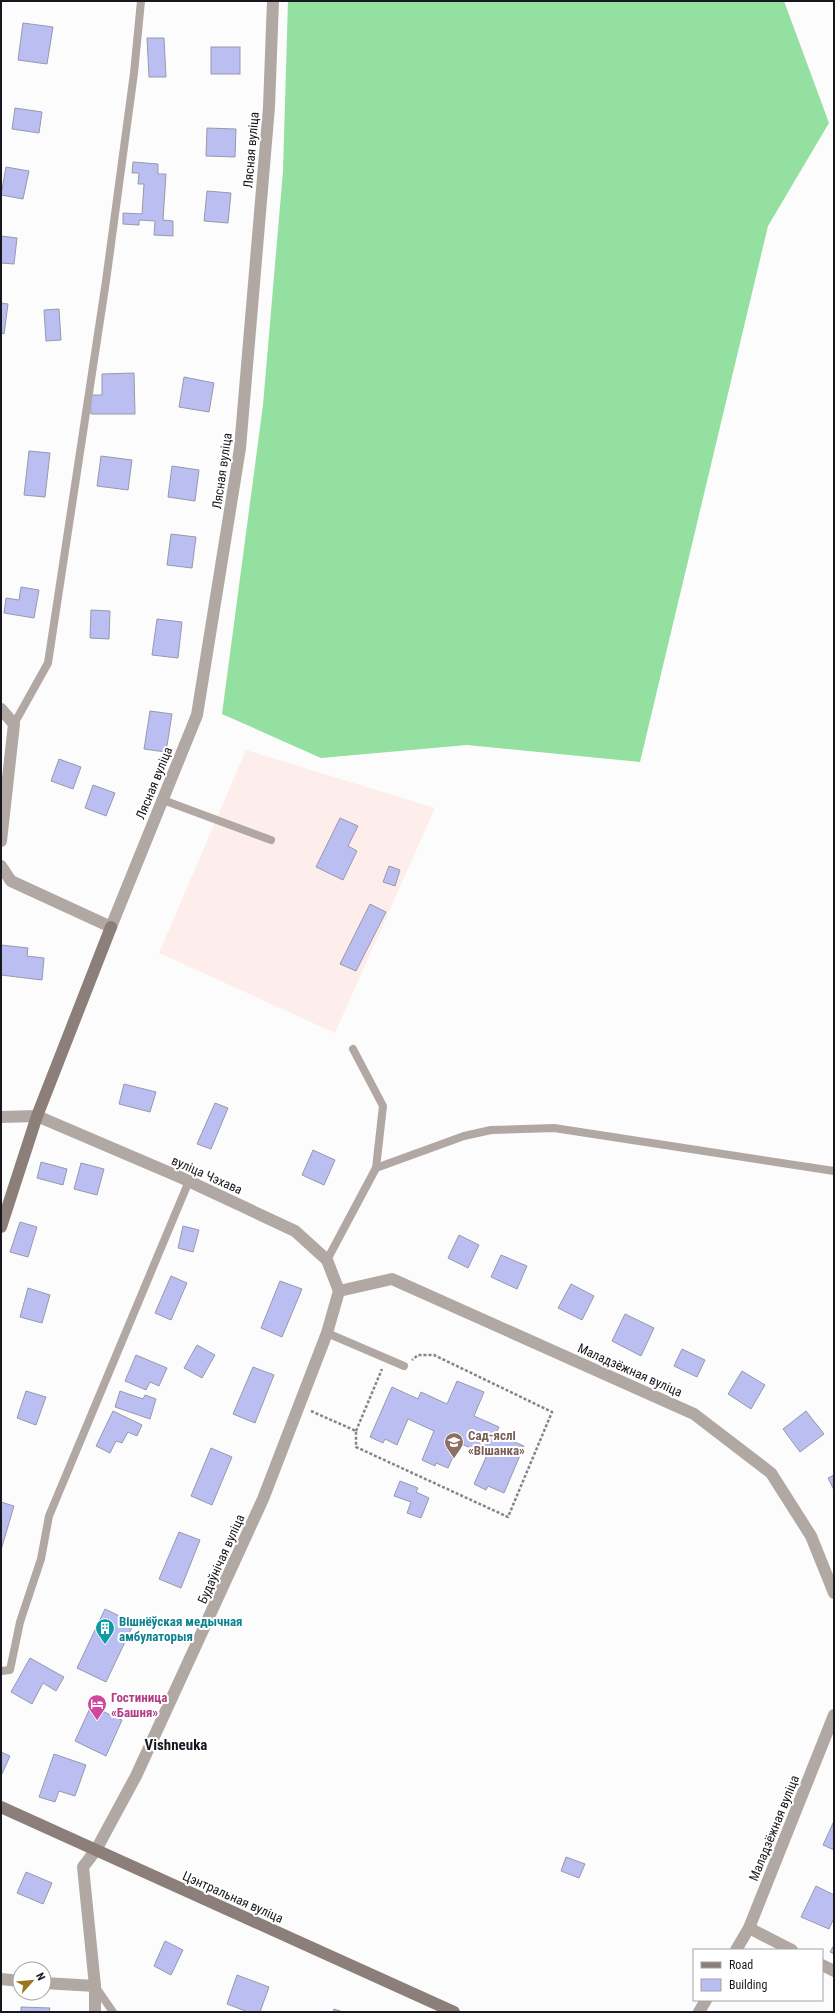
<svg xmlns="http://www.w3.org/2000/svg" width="835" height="2013" font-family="'Roboto Condensed',sans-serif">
<rect width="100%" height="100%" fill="#fcfcfc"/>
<polygon fill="#feeeeb" points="246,750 435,808 335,1033 159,953"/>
<polygon fill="#93e0a0" points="288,1 784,1 829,123 768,226 640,762 467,745 321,758 222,714 263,405 283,171"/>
<g fill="#bbbef1" stroke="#9799ac">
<polygon points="23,23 53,27 47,64 18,60"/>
<polygon points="147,38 164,38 166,77 149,77"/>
<rect x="211" y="47" width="29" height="27"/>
<polygon points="15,108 42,112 39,133 12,129"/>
<polygon points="207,128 236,129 235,157 206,156"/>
<polygon points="133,162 158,164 158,174 166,174 163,220 173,221 173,236 154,235 155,221 139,220 139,225 123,224 123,213 142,214 144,184 138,184 139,173 132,173"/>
<polygon points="6,167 29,171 23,199 1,195"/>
<polygon points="207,191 231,193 228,223 204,221"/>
<polygon points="1,236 17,238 14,264 1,263"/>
<polygon points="1,303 8,304 4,334 1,333"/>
<polygon points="59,309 61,340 46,341 44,310"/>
<polygon points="134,373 135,414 91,414 90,395 102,395 102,374"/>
<polygon points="184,377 214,383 209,412 179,407"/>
<polygon points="29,451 50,453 45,497 24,495"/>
<polygon points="101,456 132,460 128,490 97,486"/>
<polygon points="172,466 199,470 195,501 168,497"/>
<polygon points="171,534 196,537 192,568 167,565"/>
<polygon points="21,587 39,590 34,618 4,613 6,598 19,600"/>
<polygon points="91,610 110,611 109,639 90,638"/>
<polygon points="157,619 182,622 178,658 152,655"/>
<polygon points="150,711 172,714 166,752 144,749"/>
<polygon points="59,759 81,767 73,789 51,781"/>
<polygon points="93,785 115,793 106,816 85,808"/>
<polygon points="340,818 358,826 348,846 357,851 343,880 316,867"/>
<polygon points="389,866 400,870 395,886 383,882"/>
<polygon points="370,904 386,912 356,971 340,964"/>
<polygon points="1,945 28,948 27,956 44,958 42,980 1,975"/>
<polygon points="124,1084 156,1092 150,1112 119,1104"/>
<polygon points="215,1103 228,1108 211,1149 197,1144"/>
<polygon points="313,1150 335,1160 324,1185 302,1175"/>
<polygon points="41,1162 67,1169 63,1185 37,1178"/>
<polygon points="81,1163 104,1169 97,1195 74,1189"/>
<polygon points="20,1222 37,1227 28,1257 10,1252"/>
<polygon points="183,1226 199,1230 193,1252 178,1248"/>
<polygon points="459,1235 479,1245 468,1268 448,1258"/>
<polygon points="501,1255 527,1266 517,1289 491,1277"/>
<polygon points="171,1276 187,1283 171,1320 155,1313"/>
<polygon points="280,1281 302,1289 282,1337 261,1328"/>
<polygon points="571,1284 594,1296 582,1320 558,1308"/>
<polygon points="28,1288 50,1295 42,1323 20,1317"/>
<polygon points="625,1314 654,1328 641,1356 612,1341"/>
<polygon points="197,1345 215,1355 202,1378 184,1368"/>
<polygon points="682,1349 705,1360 697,1377 674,1366"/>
<polygon points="136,1355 167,1368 159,1386 150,1382 146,1390 125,1381"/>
<polygon points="253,1367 274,1375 255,1423 233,1414"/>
<polygon points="742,1371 765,1385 751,1409 728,1394"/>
<polygon points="457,1381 484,1392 474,1416 499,1427 496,1434 524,1446 504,1493 488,1486 486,1490 474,1484 487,1455 459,1443 448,1468 436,1463 435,1466 422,1460 434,1431 408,1419 397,1445 385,1439 383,1443 370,1437 392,1387 418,1399 421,1392 447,1404"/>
<polygon points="26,1391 46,1397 36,1425 17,1418"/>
<polygon points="120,1391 143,1399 145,1395 156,1399 150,1419 115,1407"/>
<polygon points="113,1411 142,1425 137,1436 128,1432 122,1443 116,1441 110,1453 96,1446"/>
<polygon points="806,1411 824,1434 800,1452 783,1429"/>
<polygon points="211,1448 232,1457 212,1505 191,1496"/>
<polygon points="834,1475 834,1490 828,1478"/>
<polygon points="400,1481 418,1488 416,1492 429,1498 421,1518 407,1513 411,1502 394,1496"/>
<polygon points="1,1502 14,1506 1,1550"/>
<polygon points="179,1532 200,1540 181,1588 159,1579"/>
<polygon points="105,1609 134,1623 106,1682 77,1668"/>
<polygon points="30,1658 64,1677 56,1691 43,1683 32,1704 11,1692"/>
<polygon points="91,1706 122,1720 106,1756 75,1741"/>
<polygon points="1,1752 10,1756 2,1774 1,1773"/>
<polygon points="54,1754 86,1765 75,1796 59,1791 55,1802 39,1797"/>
<polygon points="834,1821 834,1850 823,1845"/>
<polygon points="566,1857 585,1864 579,1878 561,1871"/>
<polygon points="26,1872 52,1883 43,1904 17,1893"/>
<polygon points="816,1886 834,1895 834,1918 829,1929 801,1917"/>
<polygon points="165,1941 183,1950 171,1975 154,1966"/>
<polygon points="834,1945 834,1954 830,1952"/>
<polygon points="237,1975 269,1987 260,2012 248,2012 227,2004"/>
<polygon points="21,2007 50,2008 49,2012 21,2012"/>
<polygon points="334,2009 343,2012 333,2012"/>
</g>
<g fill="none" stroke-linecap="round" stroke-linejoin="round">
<g stroke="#858488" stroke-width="2.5" stroke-dasharray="3 2" stroke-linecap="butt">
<polyline points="311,1411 356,1431 356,1447 508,1517 552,1412 434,1355 418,1355 412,1360"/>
<polyline points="356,1431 382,1369"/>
</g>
<g stroke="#b1a7a3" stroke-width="8">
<polyline points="14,724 48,663 106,281 134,73 141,1"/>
<polyline points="163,800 271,840"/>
<polyline points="376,1168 464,1136 491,1130 554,1128 834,1171"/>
<polyline points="327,1260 376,1168 383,1106 353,1049"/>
<polyline points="327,1333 404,1366"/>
<polyline points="1,1671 10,1670 20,1622 41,1559 49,1516 189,1181"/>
<polyline points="95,1986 113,2012"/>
</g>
<g stroke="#b1a7a3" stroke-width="12">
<polyline points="1,709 14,724 1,841"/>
<polyline points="1,866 11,881 111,927 197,715 240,448 269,107 273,1"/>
<polyline points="1,1117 37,1116 182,1178 295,1231 327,1260 339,1291"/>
<polyline points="339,1291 392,1279 694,1414 771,1473 811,1536 834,1593"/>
<polyline points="749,1928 792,1950"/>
<polyline points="736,1950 749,1928 834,1715"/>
<polyline points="822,1965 834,1971"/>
<polyline points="1,1979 20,1981"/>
<polyline points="44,1983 95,1986"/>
<polyline points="95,2012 95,1986 83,1867 96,1850 136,1776 263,1499 327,1333 339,1291"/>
<polyline points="699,2012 706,2000"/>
</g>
<g stroke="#8c7e79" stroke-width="12">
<polyline points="1,1227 37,1116 111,927"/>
<polyline points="1,1807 454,2012"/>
</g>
</g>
<defs>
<symbol id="school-pin" viewBox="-11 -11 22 30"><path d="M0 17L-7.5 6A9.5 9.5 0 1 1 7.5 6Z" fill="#8d6e63" stroke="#fff"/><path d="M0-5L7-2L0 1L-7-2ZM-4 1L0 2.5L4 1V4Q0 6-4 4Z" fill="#fff"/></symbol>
<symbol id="building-pin" viewBox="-11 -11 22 30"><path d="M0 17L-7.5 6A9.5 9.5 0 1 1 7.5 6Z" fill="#0f9aa8" stroke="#fff"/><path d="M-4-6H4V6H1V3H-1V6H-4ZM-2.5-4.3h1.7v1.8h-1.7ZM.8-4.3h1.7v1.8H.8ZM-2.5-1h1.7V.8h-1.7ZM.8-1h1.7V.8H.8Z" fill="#fff"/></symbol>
<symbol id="hotel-pin" viewBox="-11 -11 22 30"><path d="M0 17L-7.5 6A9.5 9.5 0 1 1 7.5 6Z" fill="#d1479c" stroke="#fff"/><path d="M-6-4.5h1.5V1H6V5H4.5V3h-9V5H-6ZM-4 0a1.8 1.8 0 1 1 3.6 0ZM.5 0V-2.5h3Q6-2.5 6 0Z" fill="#fff"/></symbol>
</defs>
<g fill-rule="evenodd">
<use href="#school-pin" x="443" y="1431" width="22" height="30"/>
<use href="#building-pin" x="94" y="1617" width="22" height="30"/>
<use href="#hotel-pin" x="86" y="1693" width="22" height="30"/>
</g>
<g text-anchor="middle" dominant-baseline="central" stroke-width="4" stroke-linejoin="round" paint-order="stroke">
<g font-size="13" fill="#18171f" stroke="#fff">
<text transform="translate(251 150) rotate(-85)">Лясная вуліца</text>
<text transform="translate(222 471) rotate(-82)">Лясная вуліца</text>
<text transform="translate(154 783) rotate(-68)">Лясная вуліца</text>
<text transform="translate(207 1175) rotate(24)">вуліца Чэхава</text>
<text transform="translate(630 1370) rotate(24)">Маладзёжная вуліца</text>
<text transform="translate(221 1559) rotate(-66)">Будаўнічая вуліца</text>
<text transform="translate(774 1828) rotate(-68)">Маладзёжная вуліца</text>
<text transform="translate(233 1897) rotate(24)">Цэнтральная вуліца</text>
</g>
<g font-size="13" font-weight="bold" fill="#785e54" stroke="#fff" text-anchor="start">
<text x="468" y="1435">Сад-яслі<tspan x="468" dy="15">«Вішанка»</tspan></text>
</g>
<g font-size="13" font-weight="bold" fill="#0d838f" stroke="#fff" text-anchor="start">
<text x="119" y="1621">Вішнёўская медычная<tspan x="119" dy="15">амбулаторыя</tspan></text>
</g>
<g font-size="13" font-weight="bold" fill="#b23c85" stroke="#fff" text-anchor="start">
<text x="111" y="1697">Гостиница<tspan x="111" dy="15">«Башня»</tspan></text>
</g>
<g font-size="15" font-weight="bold" fill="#18171f" stroke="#fff">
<text x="176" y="1745">Vishneuka</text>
</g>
</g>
<rect width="835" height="2013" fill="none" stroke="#18171f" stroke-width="4"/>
<rect x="693" y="1949" width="130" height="52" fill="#ffffff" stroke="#a3a2a5"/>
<rect x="701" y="1962" width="20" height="6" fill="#8c7e79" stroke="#a3a2a5"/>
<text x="729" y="1969" font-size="12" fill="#18171f">Road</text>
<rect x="701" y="1979" width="20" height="12" fill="#bbbef1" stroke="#a3a2a5"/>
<text x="729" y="1989" font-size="12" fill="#18171f">Building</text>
<g transform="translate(32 1981) rotate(63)"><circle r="19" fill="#ffffff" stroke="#a3a2a5"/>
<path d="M0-3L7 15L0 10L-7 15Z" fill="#9a7621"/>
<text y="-6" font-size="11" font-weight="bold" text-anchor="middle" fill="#18171f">N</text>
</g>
</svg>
